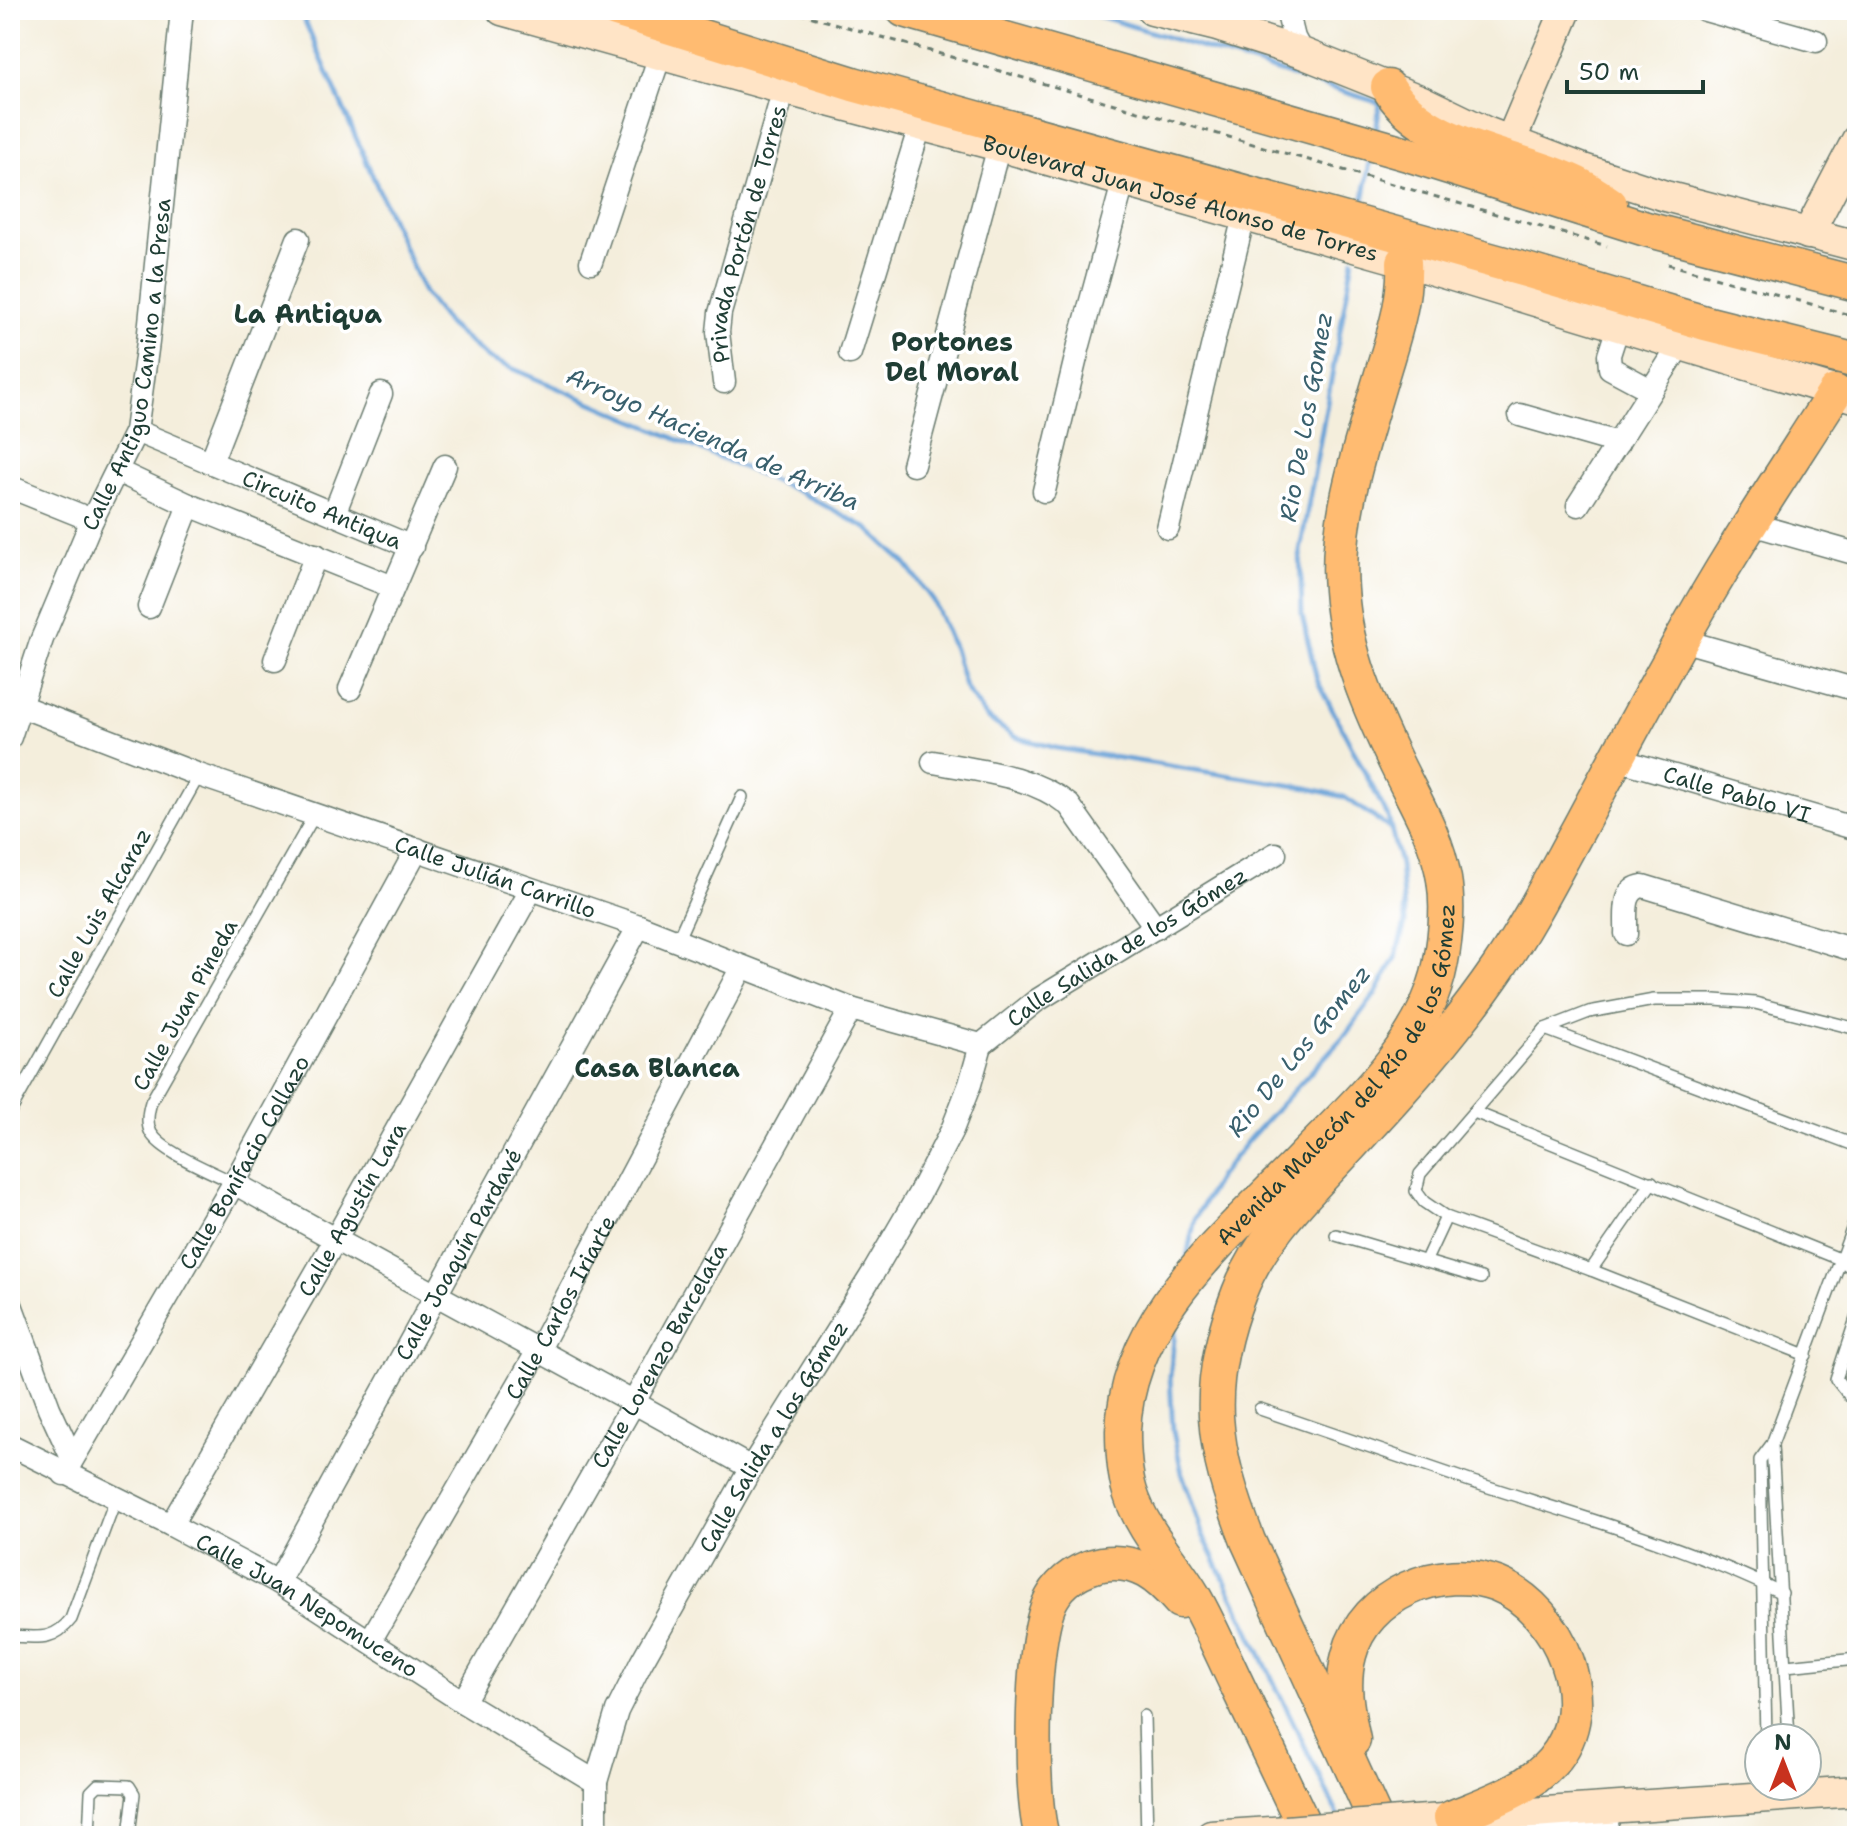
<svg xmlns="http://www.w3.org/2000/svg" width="1867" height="1846" font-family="'Shantell Sans',sans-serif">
<rect width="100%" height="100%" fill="#fff"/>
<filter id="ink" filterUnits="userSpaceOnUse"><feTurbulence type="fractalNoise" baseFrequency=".0125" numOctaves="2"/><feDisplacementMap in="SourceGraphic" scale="16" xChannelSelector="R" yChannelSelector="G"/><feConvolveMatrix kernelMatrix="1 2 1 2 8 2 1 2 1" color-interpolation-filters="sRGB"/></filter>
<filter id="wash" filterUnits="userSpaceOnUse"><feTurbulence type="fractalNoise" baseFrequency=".006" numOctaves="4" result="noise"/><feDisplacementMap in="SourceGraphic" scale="32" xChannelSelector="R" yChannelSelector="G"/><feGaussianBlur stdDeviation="1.8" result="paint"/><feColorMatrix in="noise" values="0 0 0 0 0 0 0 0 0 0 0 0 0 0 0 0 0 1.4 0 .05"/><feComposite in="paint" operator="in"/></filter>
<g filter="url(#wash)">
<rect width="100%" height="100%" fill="#f4eedc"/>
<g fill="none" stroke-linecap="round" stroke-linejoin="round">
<g stroke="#68a1d7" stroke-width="5">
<polyline points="300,10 424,293 449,325 488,358 802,493 868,529 905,563 934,602 954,649 965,687 986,717 1015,737 1056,748 1308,788 1344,797 1391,829"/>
<polyline points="1080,10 1380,103 1376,131"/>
<polyline points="1361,214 1371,156"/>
<polyline points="1187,1256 1195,1219 1219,1176 1250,1138 1346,1034 1376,993 1396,956 1405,923 1400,865 1388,817 1317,680 1302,615 1300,551 1353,259"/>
<polyline points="1176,1321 1170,1377 1173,1431 1182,1473 1202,1533 1338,1815"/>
</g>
</g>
</g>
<g filter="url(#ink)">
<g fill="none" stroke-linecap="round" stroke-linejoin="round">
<defs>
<g id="lane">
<polyline points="677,941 742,797"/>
<polyline points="1545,1029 1857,1146"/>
<polyline points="10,1112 199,775"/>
<polyline points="1474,1112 1842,1260 1857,1273"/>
<path d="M234 1183C213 1172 163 1153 151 1133 146 1124 148 1112 151 1102L315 814"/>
<polyline points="1336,1235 1481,1278"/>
<polyline points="1425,1262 1446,1217"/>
<polyline points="1591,1270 1652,1182"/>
<polyline points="1857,1316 1836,1379 1849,1395 1857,1398"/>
<polyline points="1806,1355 1591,1270 1446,1217 1424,1202 1416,1191 1420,1174 1545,1029 1589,1012 1654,1000 1715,1000 1755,1003 1857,1029"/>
<path d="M1260 1409C1329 1433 1398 1457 1467 1480 1574 1515 1682 1544 1782 1593"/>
<polyline points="1772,1445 1789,1738"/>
<path d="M10 1636C37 1637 53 1642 71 1619L116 1498"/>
<polyline points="1786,1666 1857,1659"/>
<polyline points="1144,1716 1147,1836"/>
<polyline points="1766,1738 1760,1460 1772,1444 1857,1216"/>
<polyline points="89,1836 91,1792 98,1785 129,1786 134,1794 129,1836"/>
<polyline points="1445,1836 1613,1822"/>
</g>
<g id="street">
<polyline points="1287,10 1294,38 1302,53"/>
<polyline points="1705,10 1816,41"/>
<polyline points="1217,26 1242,10"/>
<polyline points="591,262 660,55"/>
<polyline points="1618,327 1609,355 1610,368 1651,390"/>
<polyline points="850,353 920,126"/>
<path id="s1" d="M724 382 718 332 720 313 784 89"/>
<polyline points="1520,415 1618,443"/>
<path id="s2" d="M136 431 412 547"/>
<polyline points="211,462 298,239"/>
<polyline points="913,465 999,146"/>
<polyline points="117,471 189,505 393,587"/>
<polyline points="10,487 92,520"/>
<polyline points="1044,491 1079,345 1123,183"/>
<polyline points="1578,505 1680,345"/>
<polyline points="334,514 381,394"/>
<polyline points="1751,524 1857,554"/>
<polyline points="1168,528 1244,216"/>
<polyline points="149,607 189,505"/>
<polyline points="1681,640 1857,690"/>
<polyline points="275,660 316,555"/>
<polyline points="350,689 445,466"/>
<path id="s3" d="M10 702 199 775 639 926 851 1009 981 1045"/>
<path id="s4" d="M10 737 42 639 92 520 136 431 148 342 182 10"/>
<path id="s5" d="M1616 759 1857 829"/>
<path d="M933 762C980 771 1031 775 1069 805L1156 928"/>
<path d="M1626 934C1627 917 1621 889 1643 886L1857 951"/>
<path id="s6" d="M981 1045 1036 1001 1275 854"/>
<path d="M234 1183C405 1280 580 1371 751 1468"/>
<polyline points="10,1302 49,1408 72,1458"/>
<path id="s7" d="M10 1445 171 1525 278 1582 463 1702 596 1782"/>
<path id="s8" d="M64 1474 234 1183 417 849"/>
<path id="s9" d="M171 1525 335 1240 531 890"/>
<path id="s10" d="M278 1582 639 926"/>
<path id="s11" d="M370 1641 539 1349 742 967"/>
<path id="s12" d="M463 1702 634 1402 851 1009"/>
<path id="s13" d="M596 1836V1782L617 1711 641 1663 751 1468 873 1273 919 1194 952 1130 970 1084 981 1045"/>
</g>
<g id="secondary">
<path id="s14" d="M502 10 784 89 999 146 1400 260 1857 398"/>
<polyline points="1152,10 1217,26 1302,53 1422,101 1486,132 1583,169 1665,196 1857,246"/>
<polyline points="1511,140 1566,10"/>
<polyline points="1808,234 1857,140"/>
<polyline points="1413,1821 1857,1791"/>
<polyline points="1211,1836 1286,1831"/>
</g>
<g id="primary">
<polyline points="616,10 853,84 1526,270 1705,323 1857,361"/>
<polyline points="904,10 1411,155 1646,229 1857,284"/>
<path d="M1388 87C1424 146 1508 153 1567 179 1582 185 1596 194 1610 204"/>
<path d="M1353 1740C1347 1711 1341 1684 1349 1655 1364 1595 1441 1562 1497 1584 1560 1609 1602 1706 1552 1762 1526 1791 1487 1803 1451 1818"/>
<path d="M1042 1836C1029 1793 1030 1636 1052 1598 1062 1580 1081 1568 1102 1564 1137 1558 1159 1577 1180 1601"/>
<path id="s15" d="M1309 1836C1285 1786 1261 1735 1237 1685 1223 1656 1210 1625 1194 1597 1173 1561 1143 1533 1130 1492 1124 1472 1123 1452 1123 1431 1127 1314 1228 1236 1303 1158 1354 1105 1418 1050 1438 975 1445 946 1449 908 1444 879 1437 837 1415 802 1397 765 1370 709 1345 653 1341 590 1335 517 1362 443 1382 374 1393 337 1406 301 1404 262"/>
<path d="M1383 1836 1248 1541C1212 1448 1202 1389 1239 1293 1261 1235 1311 1189 1352 1144 1404 1088 1455 1031 1498 968 1529 923 1553 875 1579 828 1612 766 1645 705 1679 644 1726 558 1782 475 1835 392"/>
</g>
</defs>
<use href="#lane" stroke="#6a7b6f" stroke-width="14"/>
<use href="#street" stroke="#6a7b6f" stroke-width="25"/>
<use href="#secondary" stroke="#6a7b6f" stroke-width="33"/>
<use href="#primary" stroke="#6a7b6f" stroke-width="37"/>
<g stroke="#6a7b6f" stroke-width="3" stroke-dasharray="6 6" stroke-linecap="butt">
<polyline points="788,10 1607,246"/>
<polyline points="1668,264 1857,317"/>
</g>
<use href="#lane" stroke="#fff" stroke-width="11"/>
<use href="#street" stroke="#fff" stroke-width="22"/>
<use href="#secondary" stroke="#ffe4c6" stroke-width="30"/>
<use href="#primary" stroke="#ffbb71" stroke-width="34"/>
<defs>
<polyline id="secondary-bridge" points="1286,1831 1413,1821"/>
</defs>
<use href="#secondary-bridge" stroke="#6a7b6f" stroke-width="33" stroke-linecap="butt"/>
<use href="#secondary-bridge" stroke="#ffe4c6" stroke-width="30"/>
</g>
</g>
<g text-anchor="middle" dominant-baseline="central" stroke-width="7" stroke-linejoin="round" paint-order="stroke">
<g font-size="22" fill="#1f3d34" stroke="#fff">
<text stroke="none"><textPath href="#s14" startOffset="704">Boulevard Juan José Alonso de Torres</textPath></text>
<text stroke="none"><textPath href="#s1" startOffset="152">Privada Portón de Torres</textPath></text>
<text stroke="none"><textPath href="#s4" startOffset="394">Calle Antiguo Camino a la Presa</textPath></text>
<text stroke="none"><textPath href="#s2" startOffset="202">Circuito Antiqua</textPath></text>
<text stroke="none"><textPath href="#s5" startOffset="126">Calle Pablo VI</textPath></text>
<text stroke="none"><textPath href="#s3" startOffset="516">Calle Julián Carrillo</textPath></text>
<text transform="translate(99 913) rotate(-61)">Calle Luis Alcaraz</text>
<text stroke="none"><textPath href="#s6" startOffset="176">Calle Salida de los Gómez</textPath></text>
<text transform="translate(185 1005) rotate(-61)">Calle Juan Pineda</text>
<text stroke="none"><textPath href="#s15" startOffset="878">Avenida Malecón del Río de los Gómez</textPath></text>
<text stroke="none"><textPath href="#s8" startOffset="360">Calle Bonifacio Collazo</textPath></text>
<text stroke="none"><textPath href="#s9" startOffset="364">Calle Agustín Lara</textPath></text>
<text stroke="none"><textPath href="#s10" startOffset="374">Calle Joaquín Pardavé</textPath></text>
<text stroke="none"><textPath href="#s11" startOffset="384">Calle Carlos Iriarte</textPath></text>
<text stroke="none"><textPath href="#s12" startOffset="398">Calle Lorenzo Barcelata</textPath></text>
<text stroke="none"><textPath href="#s13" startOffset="444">Calle Salida a los Gómez</textPath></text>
<text stroke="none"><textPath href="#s7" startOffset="338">Calle Juan Nepomuceno</textPath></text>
</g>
<g font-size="24" font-style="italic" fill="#39606d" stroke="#fff">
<text transform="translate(1306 417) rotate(-80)">Rio De Los Gomez</text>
<text transform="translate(713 439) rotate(24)">Arroyo Hacienda de Arriba</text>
<text transform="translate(1299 1051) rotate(-51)">Rio De Los Gomez</text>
</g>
<g font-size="26" font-weight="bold" fill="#1f3d34" stroke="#fff">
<text x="308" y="313">La Antiqua</text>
<text x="952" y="341">Portones<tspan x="952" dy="30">Del Moral</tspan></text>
<text x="657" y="1067">Casa Blanca</text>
</g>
</g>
<rect width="1867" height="1846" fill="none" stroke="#fff" stroke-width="40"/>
<g transform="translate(1783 1762)"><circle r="38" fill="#ffffff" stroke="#a5b1ae" stroke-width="2"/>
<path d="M0-6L14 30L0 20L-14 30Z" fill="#c8321e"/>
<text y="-12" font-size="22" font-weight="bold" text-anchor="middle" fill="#1f3d34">N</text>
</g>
<path d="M1567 80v12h136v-12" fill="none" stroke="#1f3d34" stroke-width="4"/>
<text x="1579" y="80" font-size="24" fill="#1f3d34" stroke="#ffffff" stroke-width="6" paint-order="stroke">50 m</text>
</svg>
